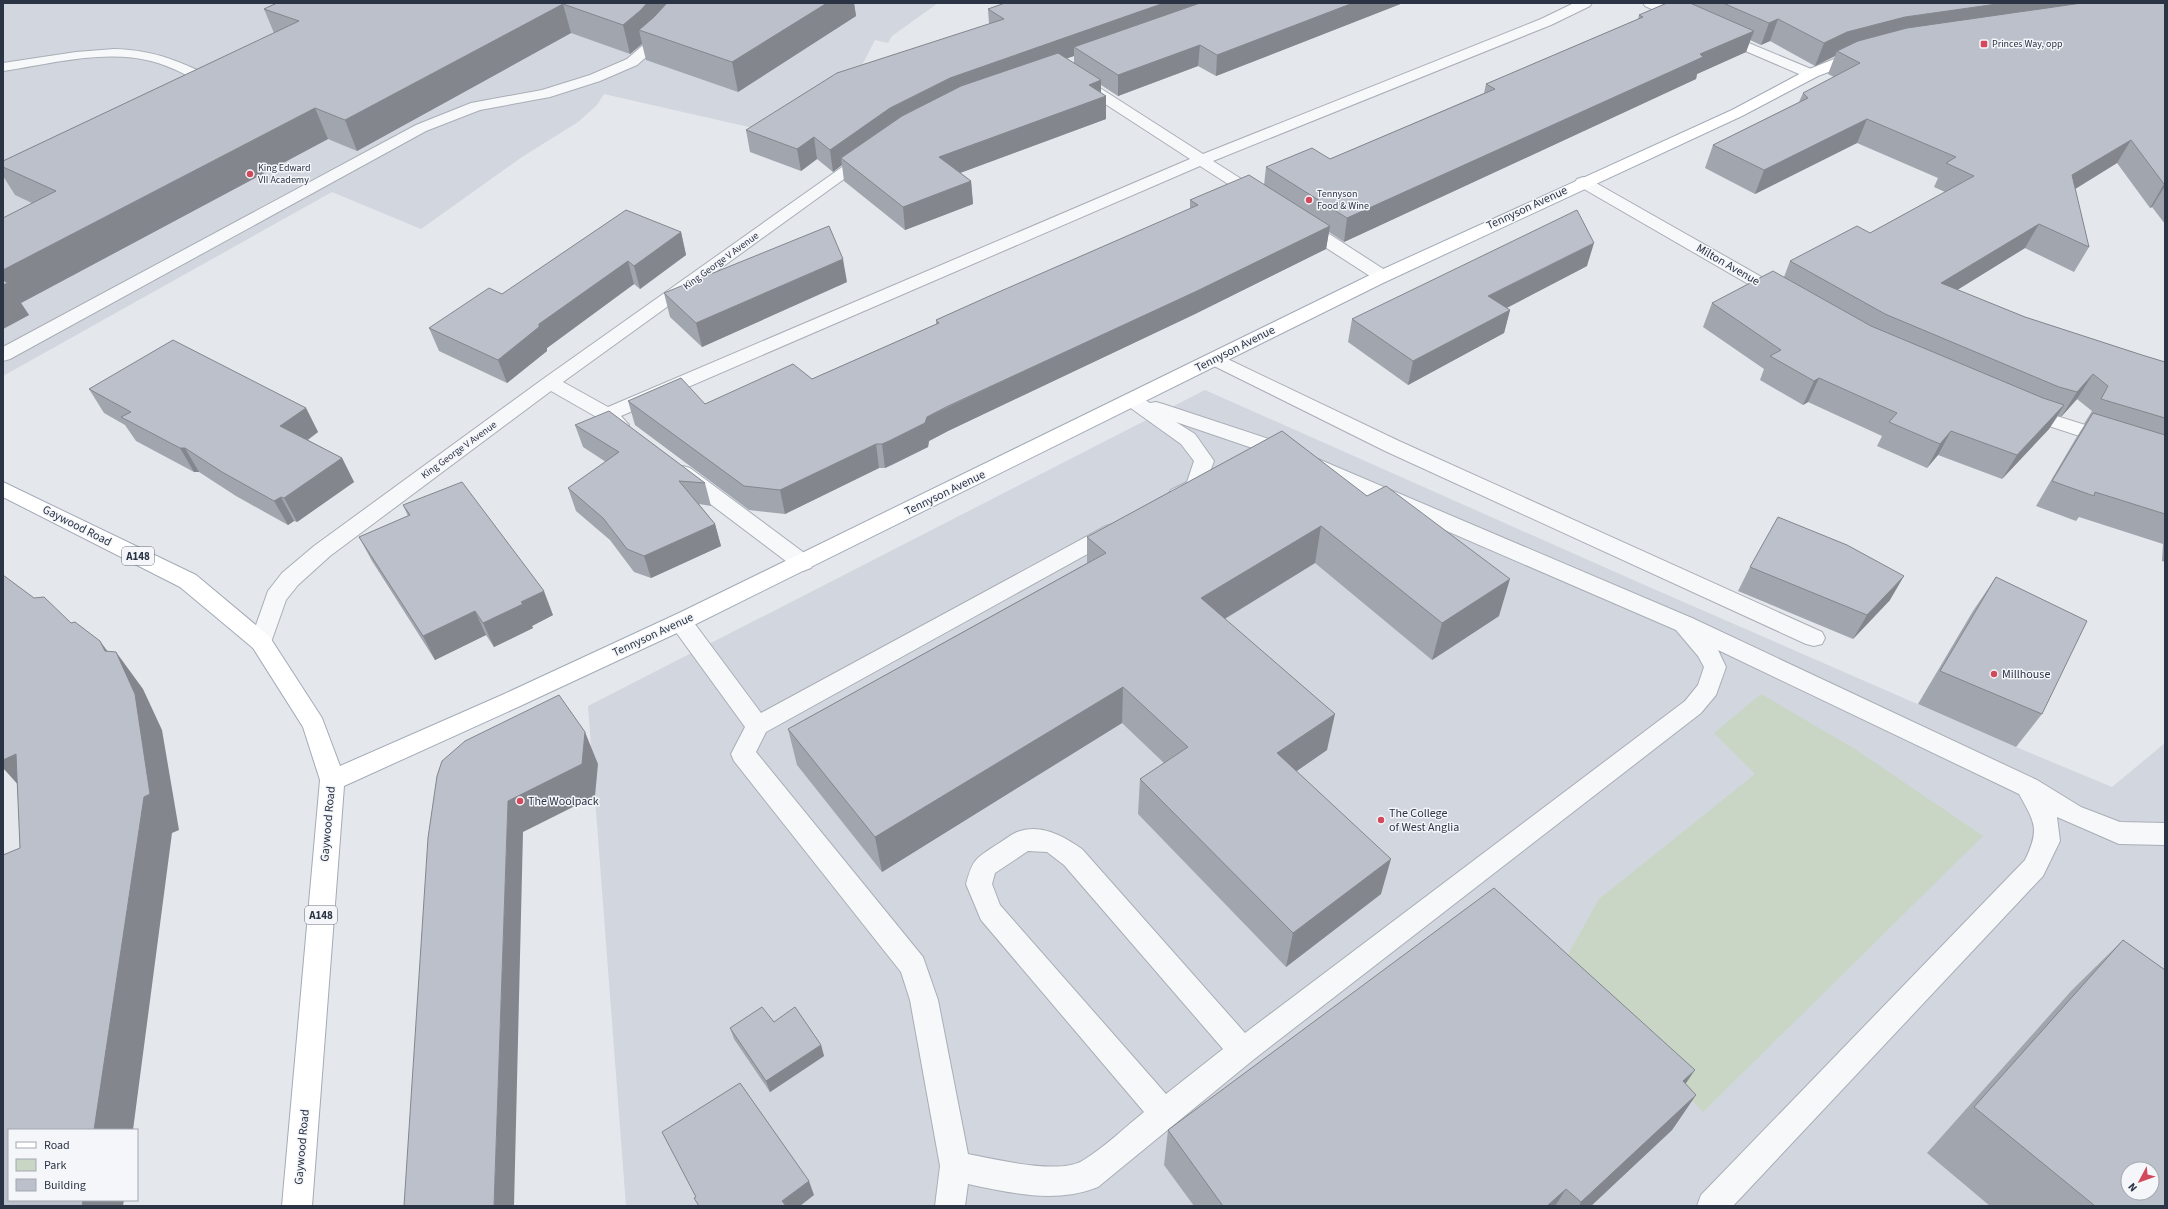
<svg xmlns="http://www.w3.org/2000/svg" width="2168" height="1209" font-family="'Source Sans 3',sans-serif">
<rect width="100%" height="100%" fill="#e4e7ec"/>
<g fill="#d2d6de" fill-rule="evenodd">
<polygon points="3,3 938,3 892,36 888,43 875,40 826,135 845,149 604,94 597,105 578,122 522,157 421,229 332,192 3,376"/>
<path d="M1205 390 1640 583 2016 747 2112 787 2165 743V1206H626L588 706ZM2128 1169H2152V1193H2128Z"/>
</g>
<polygon fill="#c9d6c5" points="1761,694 1855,749 1983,836 1703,1112 1561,967 1599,899 1755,774 1714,733"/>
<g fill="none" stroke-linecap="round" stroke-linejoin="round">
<defs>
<g id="minor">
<polygon points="682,3 696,3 659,46 637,65 600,81 550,97 480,110 426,131 10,359 3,361 3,347 416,125 471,103 542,90 590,75 627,59 649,40"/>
<polygon points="1574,3 1592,3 1590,6 1551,25 1213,161 1265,194 1267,197 1265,200 1253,200 1200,166 621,416 629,425 626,429 619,431 612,429 600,419 551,391 330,556 298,585 286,600 269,648 261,650 253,648 250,642 268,591 282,573 314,546 543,379 862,153 874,153 876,156 563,382 608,407 1190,159 1076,85 1074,82 1076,79 1086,79 1203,154 1541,19"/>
<polygon points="1643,3 1661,3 1690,16 1692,19 1690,22 1680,22 1645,6"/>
<polygon points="1720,31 1816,71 1818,74 1816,77 1806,77 1715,38 1713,35 1715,32"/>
<path d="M114 49C158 50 181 63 220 80L222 83 220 86H210C191 78 172 66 151 61 104 49 50 64 3 71V63L76 52Z"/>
<polygon points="1583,177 1589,179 1788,292 1791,296 1788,300 1782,301 1776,300 1577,185 1575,182 1577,179"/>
<polygon points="1303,220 1309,221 1388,272 1391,276 1388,280 1382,281 1376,280 1297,229 1295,225 1297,221"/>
<polygon points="1215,353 1399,441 1822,632 1825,638 1822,644 1814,646 1806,644 1385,451 1208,363 1206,359 1208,355"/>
<path d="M1132 394 1139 396 1150 403 1156 402 1163 404 1278 442 1692 618 2037 780 2081 807 2120 822 2165 823V845L2119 844 2057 817 2060 841 2043 876 1733 1206H1697L1701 1195 2025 860C2040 829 2035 823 2019 794L1718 650 1726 667 1716 695 1701 713 1253 1060 1098 1187C1055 1204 1011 1193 968 1184L965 1206H935L940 1166 910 1000 901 972 734 761 731 754 745 727 673 628 670 622 673 616 681 614 689 616 761 713 1106 526 1113 524 1120 526 1123 531 1120 536 766 732 756 752 923 957 938 1000 968 1154C994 1159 1058 1175 1082 1161 1104 1148 1124 1128 1144 1112L981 920 966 884C973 859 975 859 996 845 1003 841 1010 835 1017 832 1041 823 1063 836 1082 849L1245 1033 1685 701 1698 685 1704 667 1698 656 1676 630 1264 452 1176 422 1195 434 1214 461 1203 491 1178 502 1171 500 1168 495 1171 490 1187 482 1194 461 1181 444 1125 404 1122 400 1125 396ZM1028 851 1047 852 1064 865 1223 1049 1166 1094 1000 905 992 884 995 873Z"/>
<polygon points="2025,406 2165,450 2165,464 2018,416 2015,412 2018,408"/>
<polygon points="683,466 690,468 811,558 814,563 811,568 803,571 795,568 676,478 673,473 676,468"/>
</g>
<polygon id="major" points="1860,51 1865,52 1867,55 1865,58 1818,76 1742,116 1383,283 694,625 518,707 344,786 312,1206 282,1206 320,780 303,727 253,648 180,587 3,497 3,482 196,575 269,636 322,718 340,766 502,695 679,613 1370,275 1732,110 1807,70 1839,57"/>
</defs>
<use href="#minor" stroke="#a9aeb7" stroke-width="2"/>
<use href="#major" stroke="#a3abb8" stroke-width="2"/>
<use href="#minor" fill="#f7f8fa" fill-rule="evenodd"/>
<use href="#major" fill="#fff" fill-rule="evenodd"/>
</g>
<g fill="#a1a5ae" fill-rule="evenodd">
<polygon points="277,3 854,3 856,16 738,92 646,60 642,44 630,54 571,33 357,151 328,139 21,303 29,315 3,329 3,218 32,203 15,195 3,176 3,161 274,33 264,9"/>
<path d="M1403 3 1216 76 1198 66 1118 96 1101 85V93L1106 119 960 173 971 181 973 204 905 230 844 181 842 165 833 172 817 159 801 171 750 152 746 130 989 24 988 9ZM1074 56V63L1066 58Z"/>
<polygon points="1690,3 2165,3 2165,224 2152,207 2150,208 2117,163 2075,189 2089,247 2074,272 2025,248 1957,290 2025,317 2142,355 2165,362 2165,562 2162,561 2163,544 2079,517 2076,521 2036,506 2076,438 2085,424 2084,424 2092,411 2077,399 2061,417 2058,416 2049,429 2002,479 1938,455 1927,468 1877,446 1882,436 1808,402 1803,405 1760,380 1764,369 1703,327 1712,303 1784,277 1790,261 1870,233 1945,192 1934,187 1938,178 1857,143 1755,194 1705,168 1713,145 1799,102 1803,93 1834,77 1828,74 1835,56 1815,66 1770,41 1761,45 1750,40 1746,52 1697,74 1696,79 1344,242 1329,232 1326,249 1195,314 948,431 929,441 928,447 892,465 885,468 879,468 785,514 749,510 635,425 628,401 705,404 812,379 936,324 936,320 1190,209 1190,200 1264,185 1266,167 1330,159 1484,93 1486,84 1638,19 1639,15"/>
<polygon points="681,232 686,255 640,289 634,284 547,348 547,351 507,383 439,351 429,328 502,294"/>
<polygon points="1587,266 1507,308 1510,310 1504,333 1408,385 1348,342 1352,319"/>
<polygon points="847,282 702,347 670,317 664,293"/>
<polygon points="89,389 306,408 318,432 308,440 342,458 354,482 297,522 294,521 288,525 236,496 199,472 194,472 136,441 125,425 104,413"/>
<polygon points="575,425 705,483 711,506 699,504 715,524 721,546 651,578 634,572 610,540 576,511 568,488 606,462 583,447"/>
<polygon points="1282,431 1499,616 1432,660 1315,563 1225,619 1327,750 1296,771 1381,894 1286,967 1138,814 1140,779 1164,763 1122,723 882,872 797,765 788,729 1087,563 1087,537"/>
<polygon points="403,505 553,615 532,626 533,628 494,647 486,635 435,660 372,561 359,537 408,516"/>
<polygon points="1750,567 1890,600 1853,639 1738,591"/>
<polygon points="1996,577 2042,714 2016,747 1918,704 1973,611"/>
<polygon points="2123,940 2165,1206 1990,1206 1927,1153 2072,990"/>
<polygon points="774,1022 821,1045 824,1056 770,1092 734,1039 730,1028"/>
<polygon points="1685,1084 1696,1095 1672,1130 1591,1206 1194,1206 1164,1165 1168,1130"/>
</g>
<g fill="#83868d">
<polygon points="647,3 680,3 639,30 642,44 630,54 623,25"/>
<polygon points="827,3 854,3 856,16 738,92 732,62"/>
<polygon points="1164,3 1221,3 1074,47 1074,56 951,100 841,158 842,165 833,172 830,150 890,108 950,78"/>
<polygon points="1353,3 1403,3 1216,76 1217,55"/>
<polygon points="2004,3 2115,3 1837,51 1835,56 1815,66 1824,43 1847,32 1905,17"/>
<polygon points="563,4 571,33 357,151 345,120"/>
<polygon points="1778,19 1770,41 1761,45 1769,23"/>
<polygon points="1754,31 1746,52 1697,74 1696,79 1344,242 1347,218 1700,54"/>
<polygon points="1200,45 1198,66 1118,96 1118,75"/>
<polygon points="1101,80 1101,98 1106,96 1106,119 941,180 939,157 1089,85"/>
<polygon points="315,108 328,139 21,303 29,315 3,329 3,270"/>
<polygon points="1867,119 1857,143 1755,194 1764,170"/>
<polygon points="814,137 817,159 801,171 797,149"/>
<polygon points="2131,140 2117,163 2059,199 2072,175"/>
<polygon points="971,181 973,204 905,230 903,207"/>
<polygon points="2164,184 2165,184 2165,186 2152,207 2150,208"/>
<polygon points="2039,224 2025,248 1928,308 1941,283"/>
<polygon points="1330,226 1326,249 1195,314 948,431 929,441 928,447 885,468 882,444 927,417"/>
<polygon points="681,232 686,255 640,289 634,266"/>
<polygon points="1594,243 1587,266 1483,320 1488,296"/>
<polygon points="843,259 847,282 702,347 696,323"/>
<polygon points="628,261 634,284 547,348 547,351 507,383 498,360 539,324"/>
<polygon points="1510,310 1504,333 1408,385 1413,361"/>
<polygon points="2093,374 2077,399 2061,417 2077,392"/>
<polygon points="1819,378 1808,402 1803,405 1814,381"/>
<polygon points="2064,405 2049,429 2002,479 2017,455"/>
<polygon points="306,408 318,432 293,450 280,426"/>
<polygon points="1951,431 1938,455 1927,468 1940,444"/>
<polygon points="876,444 879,468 785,514 780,490"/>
<polygon points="180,448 185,448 199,472 194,472"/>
<polygon points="342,458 354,482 297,522 284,498"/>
<polygon points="281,497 294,521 288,525 274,501"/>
<polygon points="715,524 721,546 651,578 644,556"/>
<polygon points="1321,526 1315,563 1198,635 1201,598"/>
<polygon points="1904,576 1890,600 1853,639 1867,615"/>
<polygon points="1510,579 1499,616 1432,660 1442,623"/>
<polygon points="544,591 553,615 532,626 533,628 494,647 483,623 521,602"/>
<polygon points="475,611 486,635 435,660 423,636"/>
<polygon points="100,641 127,678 116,652 143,689 162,730 179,830 172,833 133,1130 94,1130 105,651"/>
<polygon points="1123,687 1122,723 882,872 875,837"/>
<polygon points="1335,714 1327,750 1271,789 1277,753"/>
<polygon points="585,732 598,764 595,796 523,832 514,1206 494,1206 508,801"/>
<polygon points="16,754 30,798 3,768 3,760"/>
<polygon points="1391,859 1381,894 1286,967 1293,933"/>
<polygon points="821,1045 824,1056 770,1092 766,1081"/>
<polygon points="1695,1070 1671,1105 1683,1081"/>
<polygon points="1696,1095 1672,1130 1591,1206 1579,1206 1581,1202"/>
<polygon points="809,1181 814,1195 800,1206 784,1206 782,1201"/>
<polygon points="1566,1189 1555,1206 1547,1206"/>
<polygon points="83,1200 124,1200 123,1206 82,1206"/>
</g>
<g fill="#bbc0ca" stroke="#83868d" fill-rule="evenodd">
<polygon points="277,3 647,3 641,10 623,25 563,4 345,120 315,108 3,270 3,218 56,191 3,167 3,161 299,21 264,9"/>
<polygon points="667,3 827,3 732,62 639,30 654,17"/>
<polygon points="1005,3 1164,3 950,78 890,108 830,150 814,137 797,149 746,130 837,73 1004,19 988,9"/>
<polygon points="1200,3 1353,3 1217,55 1200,45 1118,75 1074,47"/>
<polygon points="1667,3 1690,3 1754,31 1700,54 1703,57 1347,218 1266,167 1312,148 1330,159 1495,89 1486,84 1643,17 1639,15"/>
<polygon points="1723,3 2004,3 1905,17 1847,32 1824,43 1778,19 1769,23"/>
<polygon points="2082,3 2165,3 2165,184 2164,184 2131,140 2072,175 2089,247 2039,224 1941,283 2025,317 2142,355 2165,362 2165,418 2101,399 2108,386 2093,374 2077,392 2059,387 1885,314 1790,261 1857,226 1870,233 1974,176 1946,163 1956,157 1867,119 1764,170 1713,145 1808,98 1803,93 1860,63 1837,51 1858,41 1907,28"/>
<polygon points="1058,53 1101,80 1089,85 1106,96 939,157 971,181 903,207 841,158 902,116 961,86"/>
<polygon points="1249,175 1330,226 1197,291 946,407 927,417 925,423 889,441 882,444 876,444 780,490 744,486 628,401 681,378 705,404 793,364 812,379 939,323 936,320 985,298 1198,205 1190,200"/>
<polygon points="626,210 681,232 634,266 628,261 539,324 539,327 498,360 429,328 489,288 502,294"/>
<polygon points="1577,210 1594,243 1488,296 1510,310 1413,361 1352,319"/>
<polygon points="829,226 843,259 696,323 664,293"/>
<polygon points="1773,271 1871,326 2043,398 2064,405 2017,455 1951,431 1940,444 1889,422 1897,413 1819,378 1814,381 1770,356 1781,350 1712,303"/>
<polygon points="3,280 8,283 3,285"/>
<polygon points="173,340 306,408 280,426 342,458 284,498 281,497 274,501 222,472 185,448 180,448 121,417 131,412 89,389"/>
<polygon points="609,411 705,483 679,481 715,524 644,556 627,549 603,518 568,488 619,452 575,425"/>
<polygon points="2093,413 2165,435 2165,514 2095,492 2094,496 2052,481"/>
<polygon points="1282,431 1367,496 1386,486 1510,579 1442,623 1321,526 1201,598 1335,714 1277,753 1391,859 1293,933 1140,779 1188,747 1123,687 875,837 788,729 1106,553 1087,537"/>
<polygon points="462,482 544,591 521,602 523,604 483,623 475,611 423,636 359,537 410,515 403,505"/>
<polygon points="1778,517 1847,545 1904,576 1867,615 1750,567"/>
<polygon points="3,575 34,598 44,597 71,623 75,622 100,641 105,651 116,652 135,694 150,794 144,797 94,1130 9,1130 9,1200 83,1200 82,1206 3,1206 3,855 20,848 16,754 3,760"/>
<polygon points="1996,577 2087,621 2042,714 1940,671"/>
<polygon points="559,695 585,732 582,764 508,801 494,1206 404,1206 428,838 437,776 442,761 465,741"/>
<polygon points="1494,888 1695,1070 1683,1081 1696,1095 1581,1202 1566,1189 1547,1206 1223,1206 1168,1130"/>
<path d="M2123 940 2165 970V1206H2095L1974 1107ZM2128 1169H2152V1193H2128Z"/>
<polygon points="762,1007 774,1022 795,1007 821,1045 766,1081 730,1028"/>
<polygon points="740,1083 809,1181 782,1201 786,1206 699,1206 694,1198 696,1197 662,1132"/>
</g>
<g fill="#d1495b" stroke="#f4f6f9" stroke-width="1.5">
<rect x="1980" y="40" width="8" height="8" rx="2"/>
<circle cx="250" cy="174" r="4"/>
<circle cx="1309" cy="200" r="4"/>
<circle cx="1994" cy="674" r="4"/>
<circle cx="520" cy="801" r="4"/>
<circle cx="1381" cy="820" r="4"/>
</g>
<g text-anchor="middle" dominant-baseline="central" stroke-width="3" stroke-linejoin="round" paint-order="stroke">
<g font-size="10" fill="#2b3445" stroke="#f4f6f9" text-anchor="start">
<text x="1992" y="44">Princes Way, opp</text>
<text x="258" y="168">King Edward<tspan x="258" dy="12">VII Academy</tspan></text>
<text x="1317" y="194">Tennyson<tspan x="1317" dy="12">Food &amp; Wine</tspan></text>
</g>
<g font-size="10" fill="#2b3445" stroke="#f4f6f9">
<text transform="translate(721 261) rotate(-36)">King George V Avenue</text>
<text transform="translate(459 450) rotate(-36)">King George V Avenue</text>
</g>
<g fill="#f4f6f9" stroke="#676e7b" stroke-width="1">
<rect x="122" y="547" width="32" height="18" rx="3"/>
<rect x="305" y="906" width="32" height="18" rx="3"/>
</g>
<g font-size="11" font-weight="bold" fill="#2b3445">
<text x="138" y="556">A148</text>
<text x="321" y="915">A148</text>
</g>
<g font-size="12" fill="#2b3445" stroke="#f4f6f9">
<text transform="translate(1527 208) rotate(-25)">Tennyson Avenue</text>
<text transform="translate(1728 265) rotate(30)">Milton Avenue</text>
<text transform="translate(1235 349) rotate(-27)">Tennyson Avenue</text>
<text transform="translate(945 493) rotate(-26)">Tennyson Avenue</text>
<text transform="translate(77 526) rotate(27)">Gaywood Road</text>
<text transform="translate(653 635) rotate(-25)">Tennyson Avenue</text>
<text transform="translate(328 824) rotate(-85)">Gaywood Road</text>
<text transform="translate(302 1147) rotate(-85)">Gaywood Road</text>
</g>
<g font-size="12" fill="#2b3445" stroke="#f4f6f9" text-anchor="start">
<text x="2002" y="674">Millhouse</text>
<text x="528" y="801">The Woolpack</text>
<text x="1389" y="813">The College<tspan x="1389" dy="14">of West Anglia</tspan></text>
</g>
</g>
<rect width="2168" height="1209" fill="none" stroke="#2b3445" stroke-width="8"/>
<rect x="8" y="1129" width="130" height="72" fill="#f4f6f9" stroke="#a4a8b1"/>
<rect x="16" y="1142" width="20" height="6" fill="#ffffff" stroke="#a4a8b1"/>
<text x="44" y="1149" font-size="12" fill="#2b3445">Road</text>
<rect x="16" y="1159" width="20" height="12" fill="#c9d6c5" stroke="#a4a8b1"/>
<text x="44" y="1169" font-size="12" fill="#2b3445">Park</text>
<rect x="16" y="1179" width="20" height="12" fill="#bbc0ca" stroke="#a4a8b1"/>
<text x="44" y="1189" font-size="12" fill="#2b3445">Building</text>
<g transform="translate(2140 1181) rotate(229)"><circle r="19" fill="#f4f6f9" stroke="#a4a8b1"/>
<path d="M0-3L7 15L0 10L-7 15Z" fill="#d1495b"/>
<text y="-6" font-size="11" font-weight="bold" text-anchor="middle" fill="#2b3445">N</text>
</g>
</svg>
